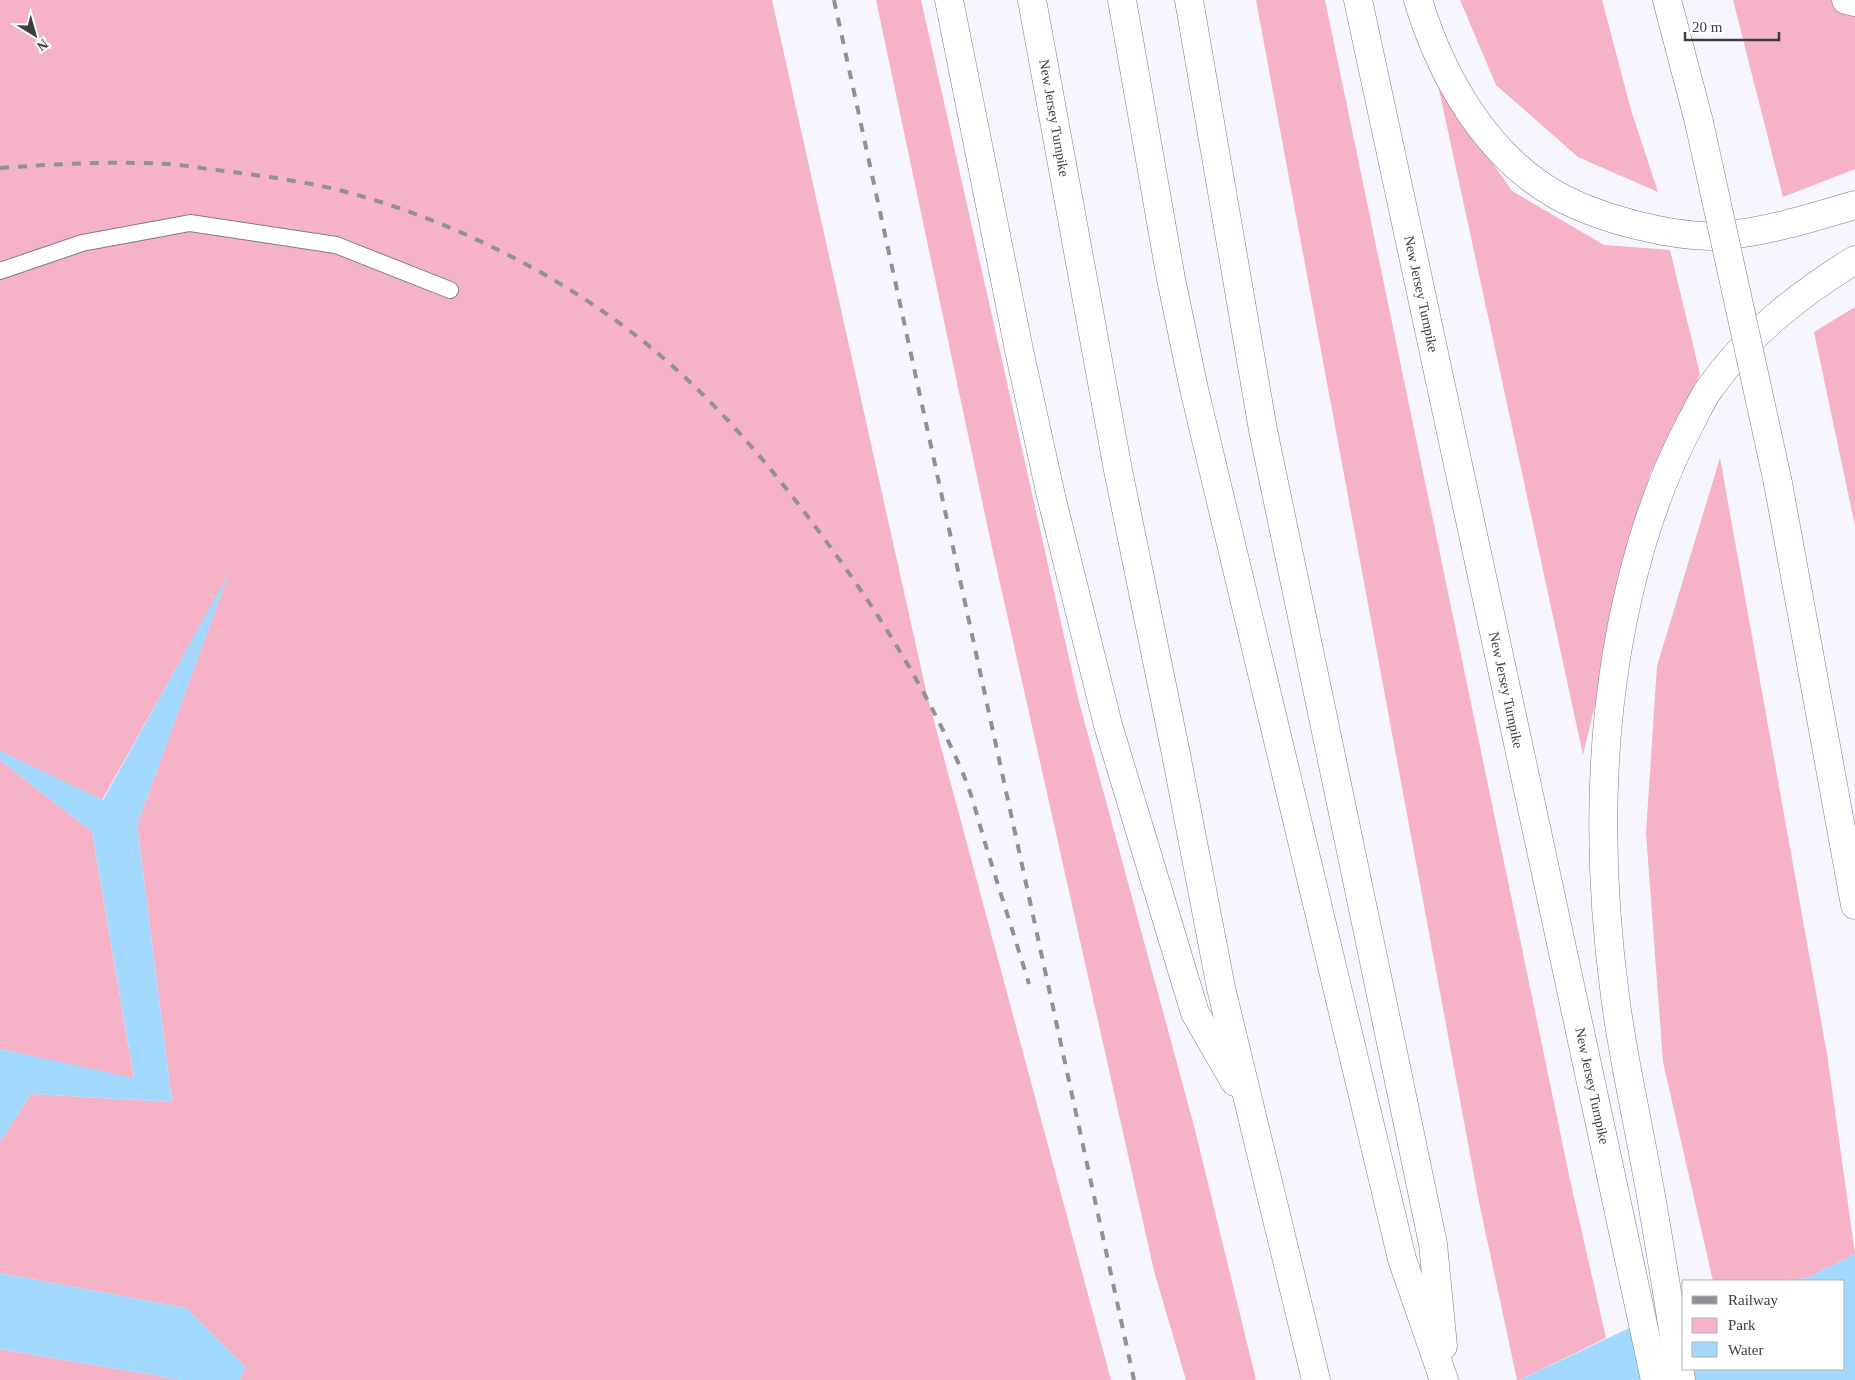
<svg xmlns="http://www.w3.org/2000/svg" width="1855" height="1380" font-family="Georgia,serif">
<rect width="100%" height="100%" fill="#f7f5fe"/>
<g fill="#f6b2c7">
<polygon points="0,0 772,0 927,695 1111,1380 240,1380 245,1367 186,1308 0,1273 0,1142 31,1094 172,1102 137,825 227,578 102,800 0,751"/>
<polygon points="876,0 921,0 1078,698 1195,1130 1256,1380 1186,1380 1154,1271 991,543"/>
<polygon points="1256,0 1325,0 1570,1180 1606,1338 1520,1380 1517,1380 1478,1197"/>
<polygon points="1460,0 1602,0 1631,110 1658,192 1578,157 1496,85"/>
<polygon points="1733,0 1831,0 1855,8 1855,169 1783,197"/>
<polygon points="1438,85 1512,191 1604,245 1670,250 1700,374 1650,474 1583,755"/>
<polygon points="1855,307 1855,526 1814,332"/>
<polygon points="1720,458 1827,1054 1855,1254 1807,1278 1775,1281 1713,1281 1663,1062 1646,833 1657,666"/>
<polygon points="0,760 92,832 134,1079 0,1049"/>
<polygon points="0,1349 182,1380 0,1380"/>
</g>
<g fill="#a3d9fe">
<polygon points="229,573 137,825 172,1102 31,1094 0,1142 0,1049 134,1078 92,832 0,760 0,751 103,800"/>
<polygon points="1855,1254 1855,1380 1520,1380 1684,1302 1684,1369 1844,1369 1844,1281 1775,1281 1807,1278"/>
<polygon points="0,1273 186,1308 245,1367 240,1380 182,1380 0,1349"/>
</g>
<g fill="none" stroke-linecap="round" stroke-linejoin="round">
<defs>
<polyline id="lane" points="0,271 82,243 190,223 336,245 450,290"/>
<g id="highway">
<polyline points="949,0 1019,350 1051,496 1108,725 1195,1013 1235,1082"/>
<polyline points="1032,0 1118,470 1175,749 1221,988 1316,1380"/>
<polyline points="1122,0 1171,279 1194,389 1402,1259 1444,1380"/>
<polyline points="1189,0 1263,430 1433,1244 1443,1346"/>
<polyline points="1358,0 1655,1380"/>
<path d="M1418 0C1441 76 1486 156 1558 196 1584 210 1611 219 1640 226 1668 233 1701 238 1730 235 1773 230 1814 217 1855 205"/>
<polyline points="1667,0 1699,122"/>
<polyline points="1846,0 1855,2"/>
<polyline points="1778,483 1855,905"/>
<path d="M1681 1380C1669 1306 1658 1231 1644 1158 1634 1104 1622 1051 1615 996 1595 846 1599 689 1642 543 1655 500 1671 459 1692 420 1698 409 1703 397 1710 388 1748 334 1800 294 1855 260"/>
</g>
</defs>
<use href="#lane" stroke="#7f7b88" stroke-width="18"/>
<use href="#highway" stroke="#7f7b88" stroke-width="29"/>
<use href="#lane" stroke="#fff" stroke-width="16"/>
<use href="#highway" stroke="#fff" stroke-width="28"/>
<g stroke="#919097" stroke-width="4" stroke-dasharray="9 9" stroke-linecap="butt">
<polyline points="834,0 1134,1380"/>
<path d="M0 168C55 164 112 161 167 164 186 165 206 169 225 171 263 176 302 181 339 190 448 218 562 275 649 346 715 400 770 465 820 533 876 608 927 689 964 776 973 798 979 823 986 846 1000 892 1015 938 1029 984"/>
</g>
<defs>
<polyline id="highway-bridge" points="1699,122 1778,483"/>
</defs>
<use href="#highway-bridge" stroke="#7f7b88" stroke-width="29" stroke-linecap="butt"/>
<use href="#highway-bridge" stroke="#fff" stroke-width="28"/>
</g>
<g text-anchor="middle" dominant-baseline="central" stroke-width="5" stroke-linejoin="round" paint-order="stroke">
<g font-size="14" fill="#3d3c42" stroke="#fff">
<text transform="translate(1054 118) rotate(80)">New Jersey Turnpike</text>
<text transform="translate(1421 294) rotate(78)">New Jersey Turnpike</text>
<text transform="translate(1506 690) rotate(78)">New Jersey Turnpike</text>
<text transform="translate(1592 1086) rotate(78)">New Jersey Turnpike</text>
</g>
</g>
<rect x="1682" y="1280" width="162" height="90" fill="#ffffff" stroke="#b1b1b3"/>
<rect x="1692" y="1296" width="25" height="8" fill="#919097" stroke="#b1b1b3"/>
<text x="1728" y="1305" font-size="15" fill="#3d3c42">Railway</text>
<rect x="1692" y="1318" width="25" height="15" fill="#f6b2c7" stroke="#b1b1b3"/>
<text x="1728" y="1330" font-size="15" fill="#3d3c42">Park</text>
<rect x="1692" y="1342" width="25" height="15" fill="#a3d9fe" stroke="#b1b1b3"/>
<text x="1728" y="1355" font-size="15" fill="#3d3c42">Water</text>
<g transform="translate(35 35) rotate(143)" stroke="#ffffff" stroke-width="4" paint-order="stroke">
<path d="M0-4L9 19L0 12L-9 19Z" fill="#3d3c42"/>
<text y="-8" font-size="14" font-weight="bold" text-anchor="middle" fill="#3d3c42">N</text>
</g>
<path d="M1685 32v8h94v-8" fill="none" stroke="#3d3c42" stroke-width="2.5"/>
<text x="1692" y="32" font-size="15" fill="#3d3c42" stroke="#ffffff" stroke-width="4" paint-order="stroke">20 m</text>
</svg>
